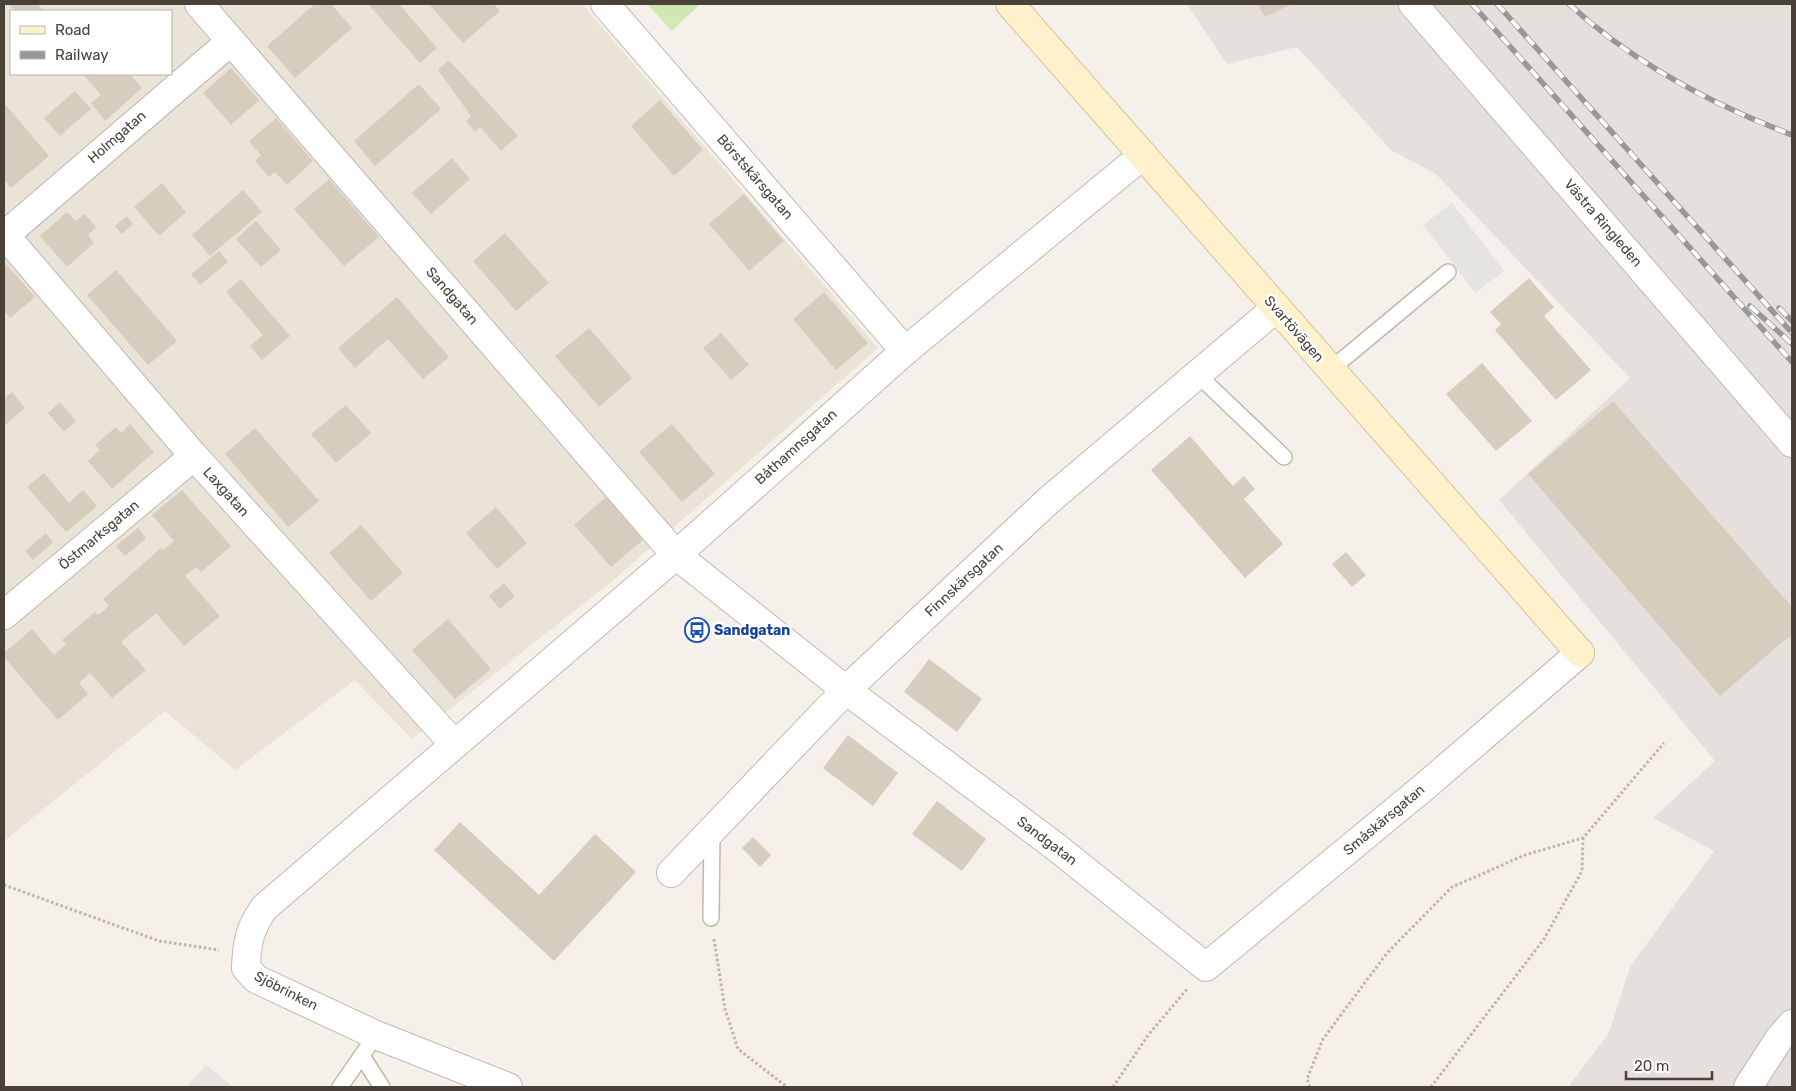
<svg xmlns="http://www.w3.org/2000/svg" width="1796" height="1091" font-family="Rubik,sans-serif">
<rect width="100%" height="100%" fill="#f5f1ea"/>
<path fill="#e9e3d8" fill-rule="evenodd" d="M4 4H582L878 348 616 578 412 739 355 680 235 770 165 711 4 841ZM11 11H171V74H11Z"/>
<polygon fill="#e5e0db" points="1187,4 1792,4 1792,1087 1568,1087 1609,1033 1630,967 1714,851 1653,818 1715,761 1499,500 1630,378 1436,174 1391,150 1297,47 1227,64"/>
<polygon fill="#d1e8b4" points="647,4 700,4 672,31"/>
<g fill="#e6e4e1">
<polygon points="1452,203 1504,271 1475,293 1423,225"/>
<polygon points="206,1065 233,1087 187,1087"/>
</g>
<g fill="#d6cdbf">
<polygon points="9,4 37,4 43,10 15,11"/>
<polygon points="315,4 331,4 352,28 295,78 267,46"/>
<polygon points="368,4 399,4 437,48 420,63"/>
<polygon points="429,4 494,4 500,11 463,43"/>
<polygon points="1258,4 1292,4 1265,17"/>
<polygon points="449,60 518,136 501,151 480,127 475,132 466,121 471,116 438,70"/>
<polygon points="231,68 259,100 231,125 203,93"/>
<polygon points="83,74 130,74 142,88 105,121 91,103 101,95"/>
<polygon points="419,84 441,109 375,166 354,141"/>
<polygon points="75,91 91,109 60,136 44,118"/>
<polygon points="660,100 703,150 674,176 631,126"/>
<polygon points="4,103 49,156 11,188 4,179"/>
<polygon points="276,118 313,161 287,185 275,172 269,177 255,161 261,155 249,141"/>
<polygon points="452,158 470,179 431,214 412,193"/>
<polygon points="329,179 379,237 344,266 294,209"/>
<polygon points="162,183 186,212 159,236 134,207"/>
<polygon points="243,190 262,212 210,256 192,235"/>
<polygon points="744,194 784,241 749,271 709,224"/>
<polygon points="67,212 76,221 85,214 96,227 88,235 94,243 67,267 40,236"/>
<polygon points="127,216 133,224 122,234 115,226"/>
<polygon points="256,221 281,250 261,267 236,239"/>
<polygon points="505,233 549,283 516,311 473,261"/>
<polygon points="219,251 228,262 200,285 191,274"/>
<polygon points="6,264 35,297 10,318 4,310 4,266"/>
<polygon points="116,270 177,341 148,365 87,295"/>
<polygon points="1529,278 1554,307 1544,316 1591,370 1556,400 1495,330 1501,324 1490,312"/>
<polygon points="241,279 290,336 262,360 250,346 263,335 226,292"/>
<polygon points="824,292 868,343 836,370 793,319"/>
<polygon points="397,297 449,357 423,379 388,339 355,368 338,348"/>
<polygon points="589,328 632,378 599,407 555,356"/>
<polygon points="721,333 749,365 731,380 703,348"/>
<polygon points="1482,363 1532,421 1496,451 1446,394"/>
<polygon points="12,392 25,408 4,426 4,399"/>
<polygon points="1613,401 1792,607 1792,634 1720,696 1528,474"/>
<polygon points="60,402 76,421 64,432 48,413"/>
<polygon points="346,405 371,433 336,463 311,434"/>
<polygon points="130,424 154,452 112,489 88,461 100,450 95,445 116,427 121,433"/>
<polygon points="672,424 715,474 682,502 639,452"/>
<polygon points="255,428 319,501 288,527 225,454"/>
<polygon points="1190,436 1233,486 1244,476 1255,489 1244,499 1283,544 1245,578 1151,470"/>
<polygon points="44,473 69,503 83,490 97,506 66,532 27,487"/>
<polygon points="182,490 231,546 201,572 196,567 185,576 220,616 184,646 156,613 121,642 146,670 112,698 90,673 79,683 88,694 58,720 4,657 4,653 32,629 54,655 66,645 62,640 95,612 98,615 109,606 103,599 161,548 163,550 174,541 152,515"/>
<polygon points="606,497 643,540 611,567 574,525"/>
<polygon points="496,507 527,543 497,569 466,533"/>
<polygon points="361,525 403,573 371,601 329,553"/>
<polygon points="138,528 146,538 125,556 116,546"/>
<polygon points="46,533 53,542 33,560 25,551"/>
<polygon points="1346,552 1366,575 1352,587 1332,564"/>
<polygon points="504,583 515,596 500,609 489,596"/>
<polygon points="448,619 491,669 455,699 412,650"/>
<polygon points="929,659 982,699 957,732 904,692"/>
<polygon points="848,735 898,773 873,806 823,768"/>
<polygon points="937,801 986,839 962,871 912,834"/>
<polygon points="460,822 539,895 595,834 636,872 554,961 434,850"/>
<polygon points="753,837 771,855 760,867 742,848"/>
</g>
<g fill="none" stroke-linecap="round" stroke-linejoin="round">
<defs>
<g id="lane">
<polyline points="1330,370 1448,272"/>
<polyline points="1198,375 1284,457"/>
<polyline points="711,918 712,831"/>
<polyline points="362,1056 382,1087"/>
<polyline points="340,1087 376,1035"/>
</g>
<g id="street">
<polyline points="199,4 676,555 846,690 1056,847 1206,967 1424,787 1580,653"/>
<polyline points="605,4 905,351"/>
<polyline points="1413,4 1792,443"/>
<polyline points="4,234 194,456 454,744"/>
<polyline points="4,236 231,41"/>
<polyline points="4,615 194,456"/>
<polyline points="671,873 846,690 1048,501 1276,308"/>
<path d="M508 1087 376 1035 256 979 246 968C247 942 249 930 264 908L676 555 905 351 1143 155"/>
<polyline points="1748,1087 1779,1039 1792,1024"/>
</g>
<polyline id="secondary" points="1010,4 1580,653"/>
</defs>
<use href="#lane" stroke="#c0b9ac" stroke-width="18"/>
<use href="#street" stroke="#c0b9ac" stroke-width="30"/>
<use href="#secondary" stroke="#d4c49a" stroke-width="30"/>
<g stroke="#c2b59e" stroke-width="3" stroke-dasharray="2.5 2.5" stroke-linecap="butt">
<polyline points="4,885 159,941 219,950"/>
<polyline points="714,939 725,1009 738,1049 787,1087"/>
<polyline points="1113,1087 1149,1034 1188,988"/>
<polyline points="1310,1087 1307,1079 1323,1039 1387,953 1452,887 1525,855 1583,838 1664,743"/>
<polyline points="1431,1087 1544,939 1582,871 1583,838"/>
</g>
<use href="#lane" stroke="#fff" stroke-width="15"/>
<use href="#street" stroke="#fff" stroke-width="28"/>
<use href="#secondary" stroke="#fef1cb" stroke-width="28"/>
<defs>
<g id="rail">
<polyline points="1472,4 1792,362"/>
<polyline points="1497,4 1792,333"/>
<path d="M1569 4C1633 63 1711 104 1792 135"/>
<polyline points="1750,306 1792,344"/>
<polyline points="1779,308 1792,321"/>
</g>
</defs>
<use href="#rail" stroke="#989898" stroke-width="5.5"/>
<use href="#rail" stroke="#fff" stroke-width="4" stroke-dasharray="11" stroke-linecap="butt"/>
</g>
<defs>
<symbol id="bus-ring" viewBox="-11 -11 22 22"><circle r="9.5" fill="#fff" stroke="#1a4fb4" stroke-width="1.5"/><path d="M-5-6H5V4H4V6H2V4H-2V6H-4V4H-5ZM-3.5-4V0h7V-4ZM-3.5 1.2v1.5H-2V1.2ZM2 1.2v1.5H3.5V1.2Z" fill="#1a4fb4"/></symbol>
</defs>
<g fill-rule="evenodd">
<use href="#bus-ring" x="683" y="616" width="28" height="28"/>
</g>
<g text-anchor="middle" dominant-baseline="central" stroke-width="5" stroke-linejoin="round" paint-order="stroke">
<g font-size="14" fill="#494238" stroke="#fff">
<text transform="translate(117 137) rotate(-41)">Holmgatan</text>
<text transform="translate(755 177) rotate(49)">Börstskärsgatan</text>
<text transform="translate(1603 223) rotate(49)">Västra Ringleden</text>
<text transform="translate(452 296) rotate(49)">Sandgatan</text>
<text transform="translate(1294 329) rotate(49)">Svartövägen</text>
<text transform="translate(796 447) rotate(-42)">Båthamnsgatan</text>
<text transform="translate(226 492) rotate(48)">Laxgatan</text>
<text transform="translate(99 535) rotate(-40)">Östmarksgatan</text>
<text transform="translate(964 580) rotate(-43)">Finnskärsgatan</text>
<text transform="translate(1384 820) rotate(-40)">Småskärsgatan</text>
<text transform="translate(1047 841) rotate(37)">Sandgatan</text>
<text transform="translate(286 991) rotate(27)">Sjöbrinken</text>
</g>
<g font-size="14" font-weight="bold" fill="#164399" stroke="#fff" text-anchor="start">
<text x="714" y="630">Sandgatan</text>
</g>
</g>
<rect width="1796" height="1091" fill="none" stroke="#494238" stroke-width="10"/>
<rect x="10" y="10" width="162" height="65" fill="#ffffff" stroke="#b6b3af"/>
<rect x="20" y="26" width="25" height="8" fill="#fef1cb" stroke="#b6b3af"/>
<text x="55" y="35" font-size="15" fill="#494238">Road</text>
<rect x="20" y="51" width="25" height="8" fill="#989898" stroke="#b6b3af"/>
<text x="55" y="60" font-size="15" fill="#494238">Railway</text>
<path d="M1626 1071v8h86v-8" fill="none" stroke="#494238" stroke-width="2.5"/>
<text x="1634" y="1071" font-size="15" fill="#494238" stroke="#ffffff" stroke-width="4" paint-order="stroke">20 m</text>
</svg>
